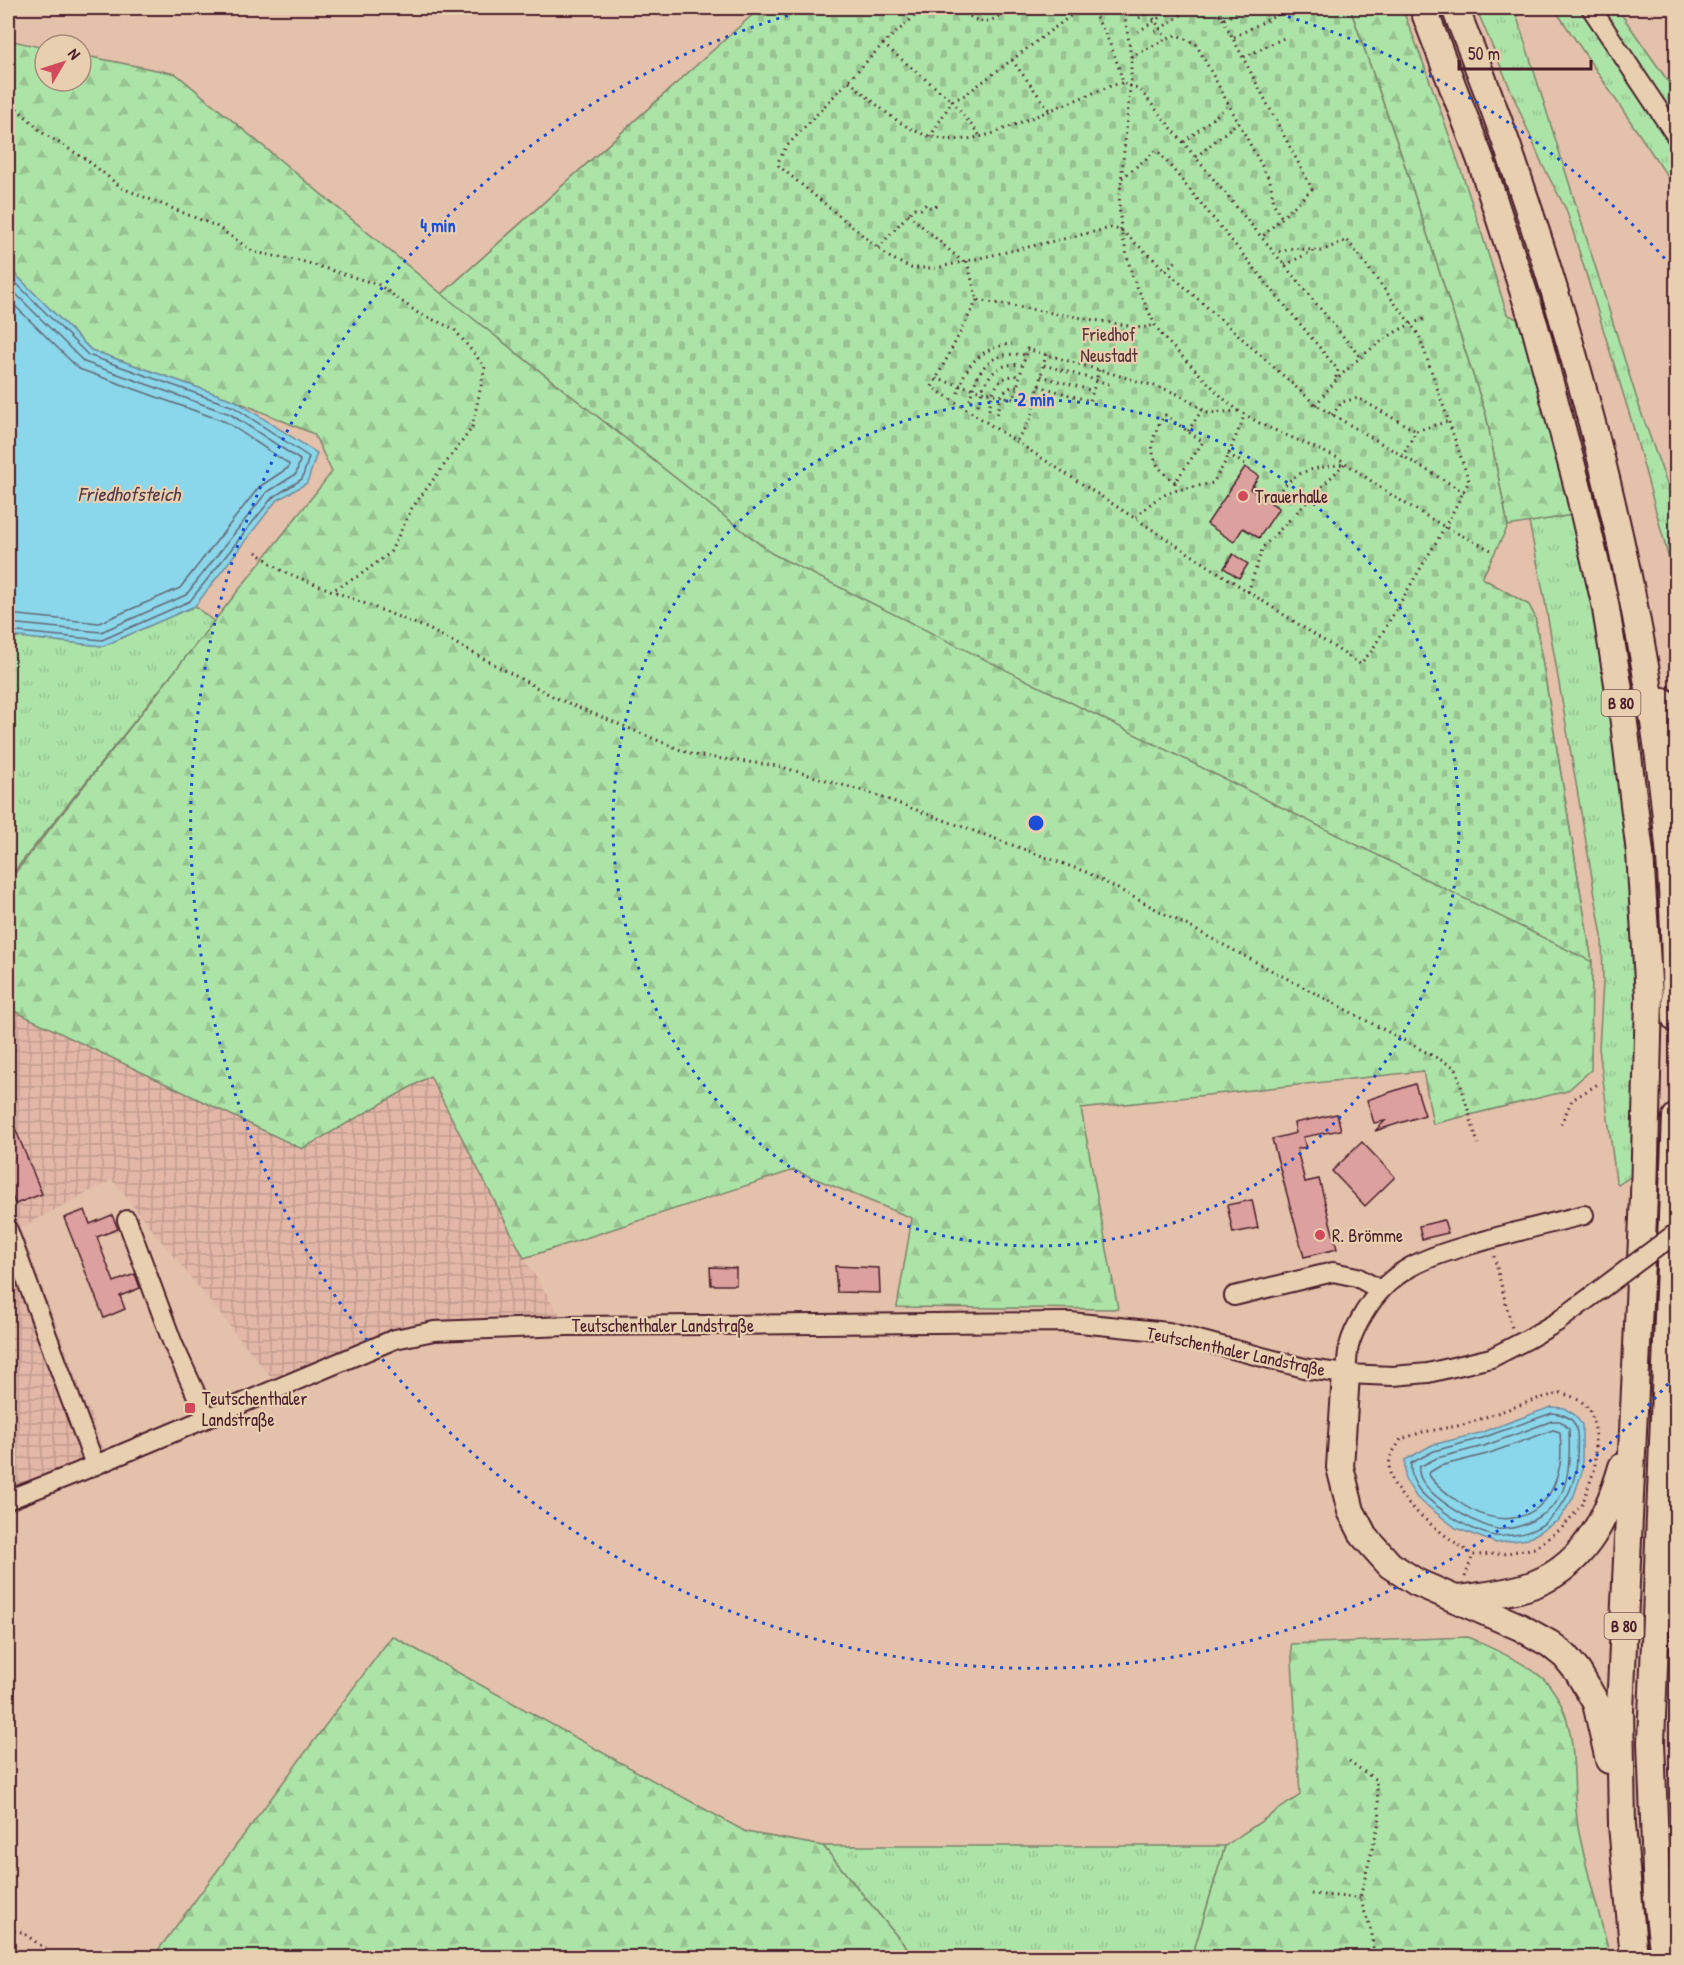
<svg xmlns="http://www.w3.org/2000/svg" width="1684" height="1965" font-family="'Patrick Hand',sans-serif">
<defs>
<pattern id="industrial-grid" width="8" height="8" patternUnits="userSpaceOnUse" patternTransform="scale(1.5)"><rect width="8" height="8" fill="#e2b7a7"/><path d="M0 4h8M4 0v8" fill="none" stroke="#c39d90"/></pattern>
<pattern id="grass-tufts" width="24" height="20" patternUnits="userSpaceOnUse" patternTransform="scale(1.5)"><rect width="24" height="20" fill="#ace4a7"/><path d="M3 7l-1-3M5 7V3M7 7l1-3M15 17l-1-3M17 17v-4M19 17l1-3" fill="none" stroke="#96c390"/></pattern>
<pattern id="forest-firs" width="22" height="20" patternUnits="userSpaceOnUse" patternTransform="scale(1.5)"><rect width="22" height="20" fill="#ace4a7"/><path d="M5 1l3.5 6h-7zM16 11l3.5 6h-7z" fill="#96c390"/></pattern>
<pattern id="cemetery-stones" width="16" height="16" patternUnits="userSpaceOnUse" patternTransform="scale(1.5)"><rect width="16" height="16" fill="#ace4a7"/><path d="M2 7V4a2 2 0 0 1 4 0v3zM10 15v-3a2 2 0 0 1 4 0v3z" fill="#96c390"/></pattern>
</defs>
<rect width="100%" height="100%" fill="#e4c1ab"/>
<filter id="ink" filterUnits="userSpaceOnUse"><feTurbulence type="fractalNoise" baseFrequency=".0167" numOctaves="2"/><feDisplacementMap in="SourceGraphic" scale="12" xChannelSelector="R" yChannelSelector="G"/><feConvolveMatrix kernelMatrix="1 2 1 2 8 2 1 2 1" color-interpolation-filters="sRGB"/></filter>
<g filter="url(#ink)">
<polygon fill="url(#industrial-grid)" points="8,1008 302,1149 430,1076 524,1258 561,1317 448,1322 274,1381 112,1180 20,1228 104,1450 8,1490"/>
<g fill="url(#grass-tufts)" stroke="#7b8269" stroke-width="1.5">
<polygon points="1476,8 1528,8 1516,14 1641,412 1676,509 1676,585 1631,419 1566,209 1543,166"/>
<polygon points="1554,8 1617,8 1672,87 1676,95 1676,189"/>
<path d="M1572 515C1621 730 1646 954 1633 1175L1618 1185 1616 1181 1599 1048 1603 982 1602 936 1545 601 1529 522Z"/>
<polygon points="195,606 214,622 8,879 8,636 103,646"/>
<polygon points="823,1846 1225,1846 1192,1958 914,1957"/>
</g>
<g fill="url(#forest-firs)" stroke="#7b8269" stroke-width="1.5">
<path d="M1350 8H1402C1442 108 1475 211 1507 314L1523 322 1572 515 1508 526 1486 415 1400 151Z"/>
<polygon points="8,40 45,48 45,81 81,81 81,55 176,74 442,294 679,81 1492,557 1482,578 1529,605 1535,617 1592,962 1591,1070 1567,1091 1433,1124 1423,1071 1081,1109 1118,1309 897,1307 912,1218 794,1170 524,1258 430,1076 302,1149 8,1008 8,882 332,472 314,434 236,401 91,350 8,267"/>
<polygon points="392,1636 746,1832 823,1846 914,1957 153,1957"/>
<path d="M1468 1637C1491 1648 1535 1666 1550 1686 1583 1729 1569 1783 1579 1832 1587 1874 1600 1916 1610 1957H1192L1225 1846 1300 1795 1291 1644Z"/>
</g>
<polygon fill="url(#cemetery-stones)" stroke="#7b8269" stroke-width="1.5" points="760,8 1350,8 1400,151 1486,415 1508,526 1482,578 1529,605 1535,617 1592,962 771,553 442,294"/>
<g fill="#8ad6ea" stroke="#708d9e" stroke-width="1.5">
<polygon points="8,267 91,350 236,401 317,453 307,483 276,501 195,606 103,646 8,636"/>
<polygon points="1551,1407 1564,1408 1575,1415 1582,1425 1582,1472 1573,1498 1559,1520 1528,1539 1496,1543 1456,1528 1417,1498 1405,1479 1405,1460 1432,1445 1480,1433"/>
</g>
<g fill="none" stroke-linecap="round" stroke-linejoin="round">
<g stroke="#646877" stroke-width="1.5">
<polyline points="8,275 88,355 234,407 309,457 302,479 272,498 190,601 102,640 8,631"/>
<polyline points="8,286 84,362 230,414 300,460 296,474 266,493 186,595 101,632 8,623"/>
<polyline points="8,299 79,369 226,422 289,464 288,468 259,487 180,588 99,623 8,614"/>
<path d="M1552 1413C1561 1414 1571 1416 1575 1425 1579 1433 1577 1448 1577 1457 1576 1494 1552 1531 1514 1535 1508 1535 1501 1537 1495 1536 1476 1532 1458 1522 1442 1510 1426 1498 1409 1486 1411 1463L1434 1451 1482 1438Z"/>
<path d="M1552 1421H1560L1569 1429C1570 1455 1571 1493 1548 1511 1543 1515 1537 1517 1532 1521 1523 1526 1509 1530 1497 1529 1476 1525 1415 1492 1419 1467L1437 1458 1484 1446Z"/>
<path d="M1553 1430 1560 1432C1561 1444 1562 1458 1559 1469 1547 1525 1497 1531 1456 1500 1446 1492 1436 1486 1429 1475L1430 1472 1440 1466 1487 1454Z"/>
</g>
</g>
<g fill="#dca19f" stroke="#4a1f2b" stroke-width="1.5">
<polygon points="1245,467 1259,476 1250,489 1279,508 1259,538 1243,528 1234,542 1207,524"/>
<polygon points="1233,554 1248,564 1239,578 1224,568"/>
<polygon points="1415,1084 1425,1115 1375,1131 1385,1121 1374,1123 1367,1100"/>
<polygon points="8,1111 42,1194 15,1204 8,1185"/>
<polygon points="1337,1114 1341,1130 1303,1137 1306,1147 1297,1149 1305,1182 1319,1179 1337,1249 1304,1257 1272,1139 1296,1133 1294,1123"/>
<polygon points="1362,1142 1395,1177 1365,1206 1332,1171"/>
<polygon points="1252,1200 1258,1228 1233,1233 1227,1205"/>
<polygon points="85,1210 90,1224 112,1215 118,1229 97,1237 102,1251 114,1282 135,1274 140,1288 120,1296 125,1309 104,1318 64,1218"/>
<polygon points="1444,1220 1448,1233 1422,1239 1419,1226"/>
<polygon points="835,1266 879,1268 880,1293 837,1292"/>
<polygon points="710,1267 736,1268 736,1285 711,1285"/>
</g>
<g fill="none" stroke-linecap="round" stroke-linejoin="round">
<defs>
<g id="minor">
<polyline points="1591,8 1676,136"/>
<polyline points="127,1220 173,1344 207,1418"/>
<polyline points="8,1230 95,1465"/>
<polyline points="1234,1296 1333,1272 1357,1277 1380,1290"/>
<path d="M1346 1374C1347 1365 1347 1355 1349 1346 1352 1334 1358 1323 1364 1313 1390 1269 1426 1257 1473 1244 1509 1233 1547 1224 1584 1215"/>
<polyline points="8,1500 79,1472 395,1339 434,1331 567,1326 1070,1322 1168,1332 1308,1369 1346,1374 1393,1376 1428,1373 1491,1358 1528,1339 1557,1322"/>
</g>
<g id="highway">
<polyline points="1423,8 1481,161 1535,327 1579,492 1605,603 1623,715 1640,853 1649,997 1644,1196 1620,1710 1622,1825 1634,1958"/>
<path d="M1455 8C1473 53 1491 99 1507 145 1584 368 1645 600 1668 836 1674 897 1675 958 1676 1019"/>
<polyline points="1663,701 1676,742"/>
<polyline points="1346,1374 1340,1467 1351,1511 1364,1536 1390,1565 1416,1582 1520,1627 1550,1644 1565,1656 1578,1672 1596,1703 1609,1760"/>
<path d="M1458 1599C1480 1596 1504 1594 1526 1587 1582 1570 1607 1519 1622 1467"/>
<polyline points="1664,1958 1657,1897 1651,1742 1676,1117"/>
</g>
</defs>
<use href="#minor" stroke="#4a1f2b" stroke-width="22"/>
<use href="#highway" stroke="#4a1f2b" stroke-width="30"/>
<g stroke="#4a1f2b" stroke-width="3" stroke-dasharray="1.5 4.5" stroke-linecap="butt">
<polyline points="924,8 883,44 786,147 778,162 779,166 889,257 911,268 936,268 1111,228 1121,230 1316,405 1464,492"/>
<path d="M961 8C979 29 993 22 1011 8"/>
<path d="M1089 8C1106 30 1116 56 1123 83L1140 90 1361 358"/>
<polyline points="1124,8 1131,57 1131,78 1119,203 1121,230 1128,260 1133,278 1155,325 1164,338 1224,399 1239,411 1261,424 1338,458 1393,496 1445,527 1495,552"/>
<polyline points="1135,8 1136,8"/>
<polyline points="1147,8 1166,38"/>
<polyline points="1217,8 1312,189 1262,237"/>
<polyline points="1139,18 1154,8"/>
<polyline points="1224,19 1248,8"/>
<polyline points="1138,32 1173,8"/>
<polyline points="1155,32 1192,8"/>
<polyline points="1234,37 1279,14 1276,8"/>
<polyline points="883,44 952,101 965,95 1081,8"/>
<polyline points="1131,57 1172,36 1177,35 1196,44 1270,181 1274,204 1282,218"/>
<polyline points="1244,57 1284,38"/>
<polyline points="1012,60 1050,111"/>
<path d="M849 81C897 122 926 154 994 133L1113 85 1123 83"/>
<polyline points="8,100 43,133 87,160 122,188 216,226 254,252 305,262 379,285 418,313 454,329 485,367 472,428 412,508 390,553 360,575 333,590"/>
<polyline points="930,137 952,101 981,137"/>
<polyline points="1184,142 1229,105"/>
<polyline points="1196,157 1238,122"/>
<polyline points="1122,178 1157,150 1338,370 1335,380"/>
<polyline points="908,214 963,262"/>
<polyline points="878,248 914,208 921,209 926,204 930,207 940,206"/>
<polyline points="967,261 977,300 1141,328 1155,325"/>
<polyline points="1285,265 1313,251"/>
<polyline points="1165,270 1179,259"/>
<polyline points="977,300 932,387 1360,664 1371,652 1445,527 1469,481 1419,335 1347,240 1321,251 1293,248 1275,253"/>
<polyline points="1044,365 1109,384"/>
<polyline points="1041,376 1093,391"/>
<polyline points="936,379 1014,399 1027,349 1165,389 1180,395 1208,413 1238,411"/>
<polyline points="1039,386 1090,401 1099,370"/>
<path d="M958 393C964 365 983 346 1012 344"/>
<path d="M970 400C976 369 991 350 1025 355"/>
<path d="M978 405C983 381 994 361 1022 365"/>
<path d="M1316 405C1338 373 1388 329 1425 319"/>
<path d="M989 410C992 391 997 374 1020 376"/>
<path d="M997 414C1000 400 1001 388 1017 386"/>
<polyline points="1332,415 1342,402 1358,398 1416,431"/>
<polyline points="1188,431 1202,410"/>
<polyline points="1017,440 1031,418 1046,354"/>
<polyline points="1228,454 1248,466"/>
<polyline points="1402,457 1416,431 1449,421"/>
<path d="M1175 482C1147 463 1147 441 1165 415L1203 442 1175 482 1176 490"/>
<polyline points="1253,485 1274,499 1271,503"/>
<path d="M1274 499C1294 469 1310 469 1344 464"/>
<path d="M1136 517C1165 488 1175 491 1213 483L1226 461 1245 414"/>
<polyline points="256,552 282,571 429,629 556,698 693,755 778,766 870,793 1086,872 1456,1068 1478,1144"/>
<polyline points="1248,592 1263,547 1345,463"/>
<polyline points="1561,1124 1572,1100 1598,1084"/>
<polyline points="1494,1256 1512,1328"/>
<path d="M1465 1577 1473 1555 1502 1554 1535 1548 1561 1529 1582 1505 1595 1468V1429L1590 1410 1579 1399 1561 1393 1537 1399 1463 1425 1423 1432 1401 1439C1398 1445 1391 1453 1390 1460 1382 1496 1448 1537 1473 1555"/>
<polyline points="1349,1761 1376,1780 1380,1818 1360,1898 1372,1934 1374,1958"/>
<polyline points="1311,1894 1360,1898"/>
<polyline points="8,1931 22,1932 58,1958"/>
</g>
<use href="#minor" stroke="#e8cfb0" stroke-width="18"/>
<use href="#highway" stroke="#e8cfb0" stroke-width="26"/>
<defs>
<polyline id="minor-bridge" points="1557,1322 1676,1233"/>
</defs>
<use href="#minor-bridge" stroke="#4a1f2b" stroke-width="22" stroke-linecap="butt"/>
<use href="#minor-bridge" stroke="#e8cfb0" stroke-width="18"/>
</g>
</g>
<g fill="none" stroke="#1d4ed8" stroke-width="3" stroke-dasharray="3 6">
<circle cx="1036" cy="823" r="423"/>
<path d="M1674 1377A845 845 0 1 1 810 9M1262 9A845 845 0 0 1 1674 269"/>
</g>
<g fill="#d1495b" stroke="#e8cfb0" stroke-width="2">
<circle cx="1243" cy="496" r="6"/>
<circle cx="1320" cy="1235" r="6"/>
<rect x="184" y="1402" width="12" height="12" rx="3"/>
</g>
<g text-anchor="middle" dominant-baseline="central" stroke-width="4.5" stroke-linejoin="round" paint-order="stroke">
<g fill="#e8cfb0" stroke="#795453" stroke-width="1.5">
<rect x="1601.5" y="690" width="39" height="26" rx="4.5"/>
<rect x="1604.5" y="1613" width="39" height="26" rx="4.5"/>
</g>
<g font-size="16" font-weight="bold" fill="#4a1f2b">
<text x="1621" y="703">B 80</text>
<text x="1624" y="1626">B 80</text>
</g>
<g font-size="18" fill="#543337" stroke="#e8cfb0">
<text x="1109" y="334">Friedhof<tspan x="1109" dy="21">Neustadt</tspan></text>
</g>
<g font-size="18" fill="#4a1f2b" stroke="#e8cfb0" text-anchor="start">
<text x="1255" y="496">Trauerhalle</text>
<text x="1332" y="1235">R. Brömme</text>
<text x="202" y="1398">Teutschenthaler<tspan x="202" dy="21">Landstraße</tspan></text>
</g>
<g font-size="18" fill="#4a1f2b" stroke="#e8cfb0">
<text x="663" y="1325">Teutschenthaler Landstraße</text>
<text transform="translate(1236 1351) rotate(12)">Teutschenthaler Landstraße</text>
</g>
<g font-size="20" font-style="italic" fill="#543a48" stroke="#e8cfb0">
<text x="129" y="493">Friedhofsteich</text>
</g>
</g>
<circle cx="1036" cy="823" r="9" fill="#1d4ed8" stroke="#e8cfb0" stroke-width="3"/>
<g font-size="18" text-anchor="middle" font-weight="bold" fill="#1d4ed8" stroke="#e8cfb0" stroke-width="4.5" stroke-linejoin="round" paint-order="stroke">
<text x="438" y="232">4 min</text>
<text x="1036" y="406">2 min</text>
</g>
<rect width="1684" height="1965" fill="none" stroke="#e8cfb0" stroke-width="30"/>
<rect x="15" y="15" width="1654" height="1935" fill="none" stroke="#4a1f2b" stroke-width="2" filter="url(#ink)"/>
<g transform="translate(63 63) rotate(51)"><circle r="28" fill="#e8cfb0" stroke="#a9897b" stroke-width="1.5"/>
<path d="M0-4.5L10 22L0 15L-10 22Z" fill="#d1495b"/>
<text y="-9" font-size="16" font-weight="bold" text-anchor="middle" fill="#4a1f2b">N</text>
</g>
<path d="M1459 60v9h132v-9" fill="none" stroke="#4a1f2b" stroke-width="3"/>
<text x="1468" y="60" font-size="18" fill="#4a1f2b" stroke="#e8cfb0" stroke-width="4.5" paint-order="stroke">50 m</text>
</svg>
